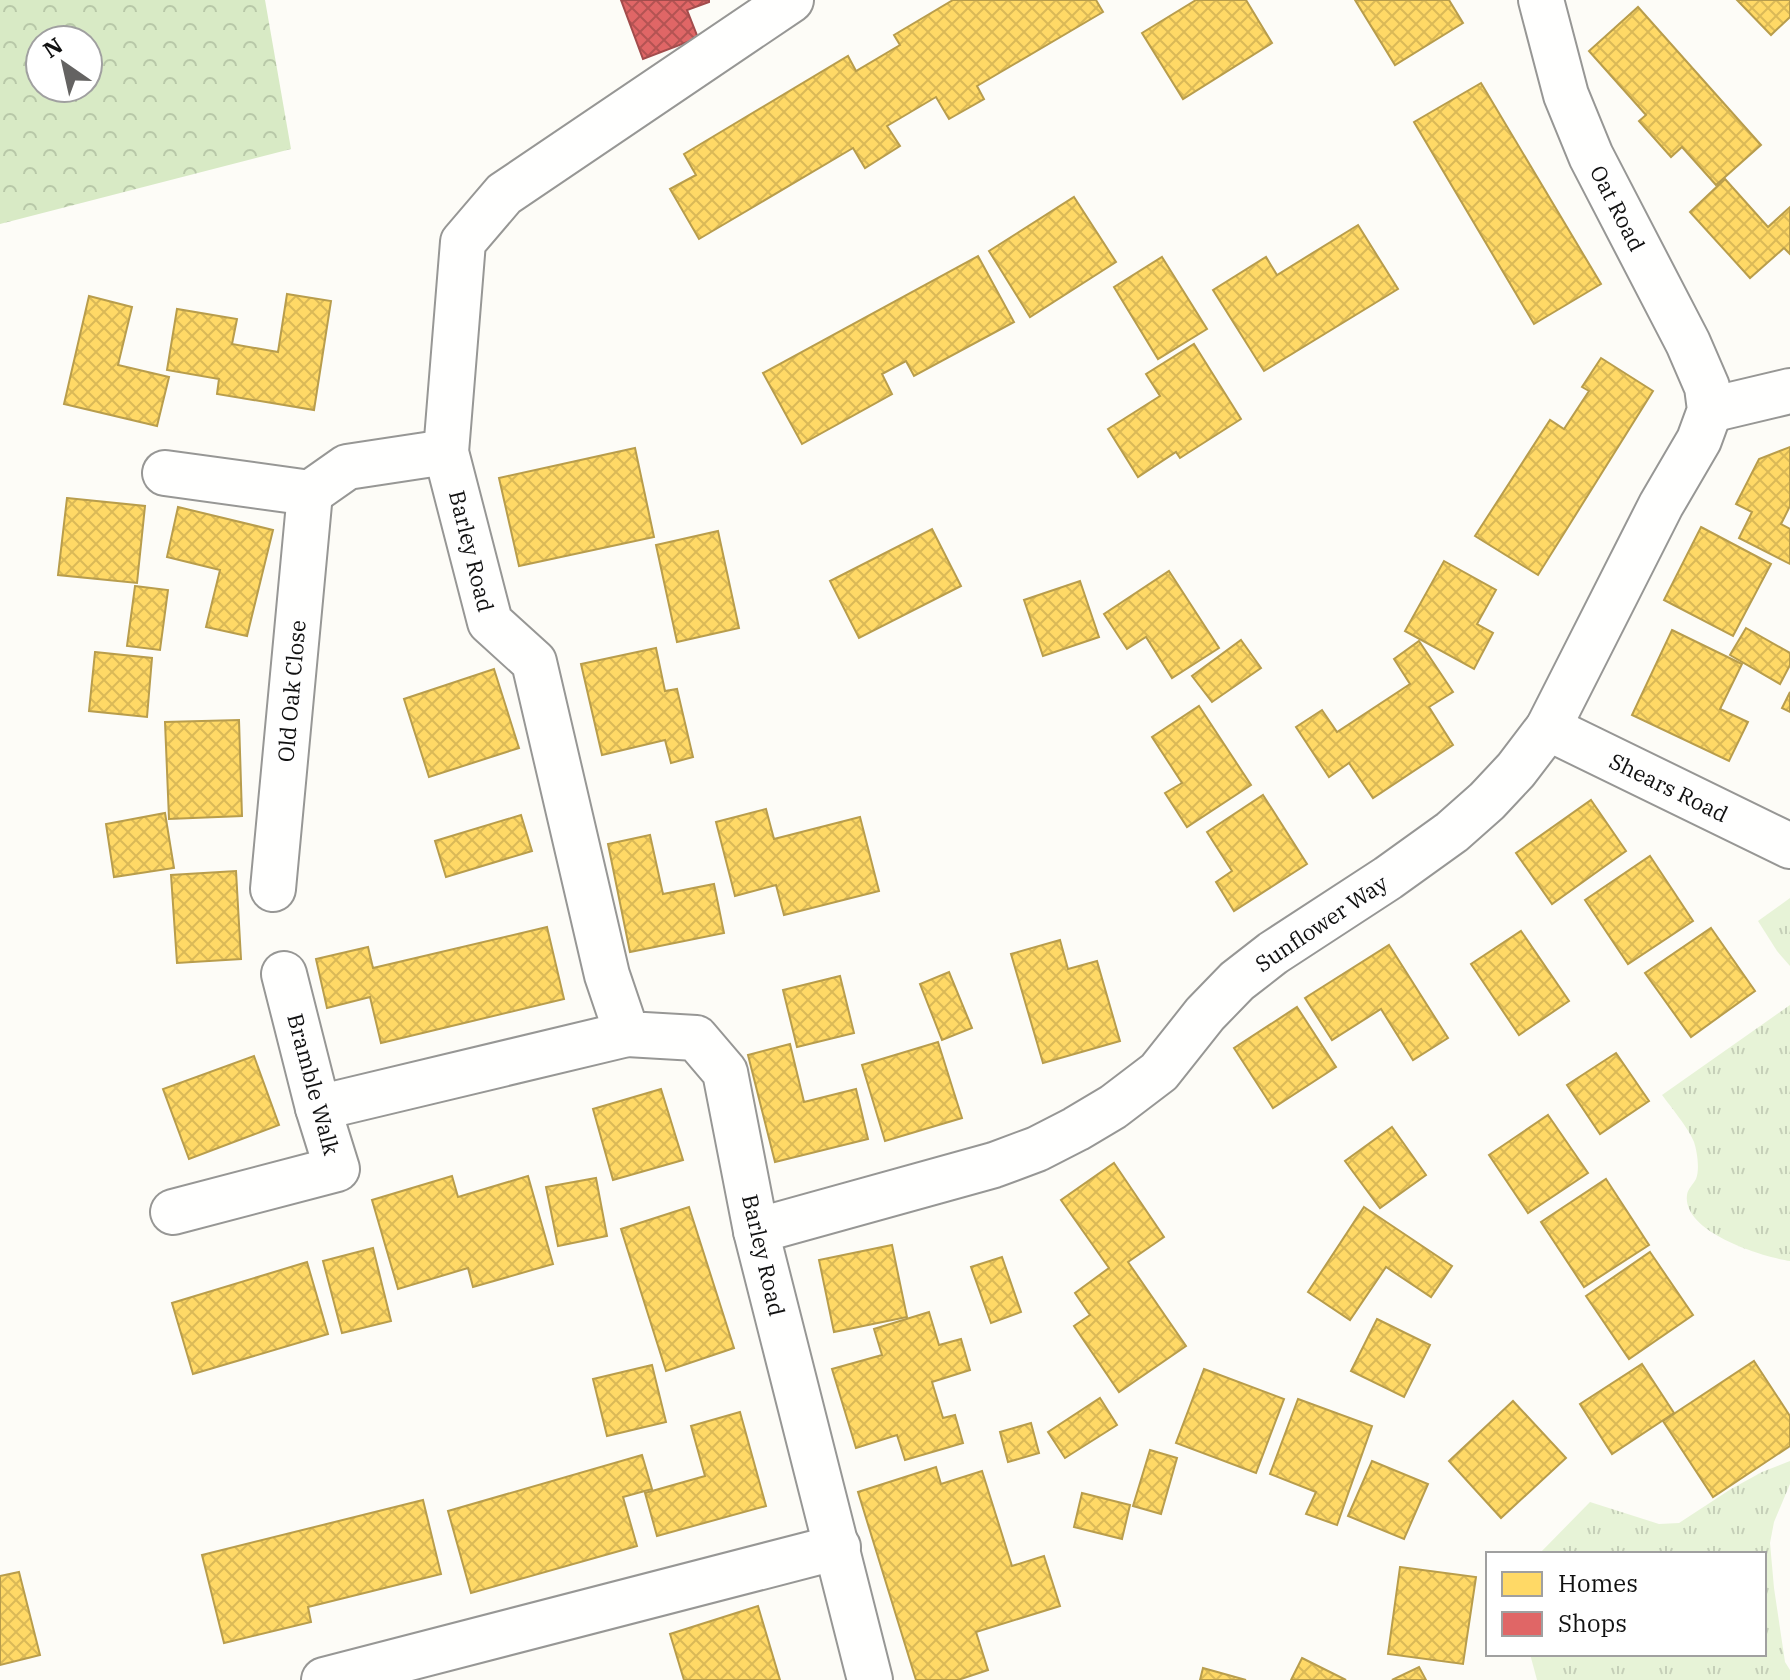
<svg xmlns="http://www.w3.org/2000/svg" width="1790" height="1680" font-family="'IBM Plex Serif',serif">
<defs>
<pattern id="grass-tufts" width="24" height="20" patternUnits="userSpaceOnUse" patternTransform="scale(2)"><rect width="24" height="20" fill="#e7f3d7"/><path d="M3 7l-1-3M5 7V3M7 7l1-3M15 17l-1-3M17 17v-4M19 17l1-3" fill="none" stroke="#c5cfb8"/></pattern>
<pattern id="forest-crowns" width="20" height="18" patternUnits="userSpaceOnUse" patternTransform="scale(2)"><rect width="20" height="18" fill="#d8eac5"/><path d="M2 6a3 3 0 1 1 6 0M12 15a3 3 0 1 1 6 0" fill="none" stroke="#b8c8a8"/></pattern>
<pattern id="homes-cross-hatch" width="8" height="8" patternUnits="userSpaceOnUse" patternTransform="scale(2)"><rect width="8" height="8" fill="#ffd966"/><path d="M0 0l8 8M0 8l8-8" fill="none" stroke="#dab957"/></pattern>
<pattern id="shops-cross-hatch" width="8" height="8" patternUnits="userSpaceOnUse" patternTransform="scale(2)"><rect width="8" height="8" fill="#e06666"/><path d="M0 0l8 8M0 8l8-8" fill="none" stroke="#b45353"/></pattern>
</defs>
<rect width="100%" height="100%" fill="#fdfcf7"/>
<g fill="url(#grass-tufts)">
<polygon points="1790,898 1790,966 1777,951 1758,921"/>
<path d="M1790 1005V1261C1762 1257 1682 1232 1687 1195 1688 1188 1693 1185 1696 1179 1700 1169 1697 1151 1694 1142 1689 1129 1671 1107 1662 1095Z"/>
<polygon points="1790,1461 1790,1484 1774,1522 1770,1543 1774,1588 1785,1662 1790,1670 1790,1680 1537,1680 1530,1654 1764,1654 1764,1554 1539,1554 1590,1502 1659,1524 1679,1523 1731,1489 1762,1472"/>
</g>
<path fill="url(#forest-crowns)" fill-rule="evenodd" d="M0 0H265L291 149 0 224ZM40 40H88V88H40Z"/>
<g fill="url(#homes-cross-hatch)" stroke="#b89d4c" stroke-width="2">
<polygon points="953,0 1096,0 1103,12 977,86 984,99 949,119 936,97 887,126 900,146 865,168 853,148 699,239 670,189 696,175 684,154 848,56 856,71 900,45 894,35"/>
<polygon points="1196,0 1246,0 1272,43 1183,99 1142,33"/>
<polygon points="1355,0 1449,0 1463,23 1395,65"/>
<polygon points="1737,0 1790,0 1790,17 1771,35"/>
<polygon points="1638,7 1761,145 1716,185 1682,147 1671,157 1639,121 1646,115 1589,51"/>
<polygon points="1481,83 1601,284 1534,324 1414,122"/>
<polygon points="1725,179 1768,227 1790,207 1790,254 1784,248 1750,278 1690,212"/>
<polygon points="1074,197 1116,262 1030,317 989,251"/>
<polygon points="1358,225 1398,289 1264,371 1213,290 1266,257 1277,275"/>
<polygon points="978,256 1014,322 914,376 906,361 882,374 892,394 802,444 763,373"/>
<polygon points="1162,257 1207,329 1158,359 1114,287"/>
<polygon points="287,294 331,301 314,410 217,394 219,379 167,370 177,309 237,319 232,344 278,352"/>
<polygon points="89,296 132,307 118,365 169,377 157,426 64,404"/>
<polygon points="1194,344 1241,419 1180,458 1176,452 1138,477 1108,429 1160,396 1146,374"/>
<polygon points="1601,358 1653,391 1538,575 1475,536 1550,420 1564,429 1589,391 1582,387"/>
<polygon points="1790,447 1790,506 1781,524 1790,529 1790,564 1739,538 1752,512 1736,504 1759,459"/>
<polygon points="635,448 654,537 519,566 499,478"/>
<polygon points="67,498 145,506 137,583 58,575"/>
<polygon points="178,507 273,530 247,636 206,627 220,570 167,557"/>
<polygon points="1701,527 1771,564 1733,636 1664,600"/>
<polygon points="932,529 961,586 859,638 830,581"/>
<polygon points="718,531 739,628 677,642 656,545"/>
<polygon points="1444,561 1496,590 1477,624 1493,633 1474,669 1405,631"/>
<polygon points="1169,571 1219,648 1172,678 1146,637 1127,649 1104,614"/>
<polygon points="1080,581 1099,637 1043,656 1024,600"/>
<polygon points="135,586 168,590 160,650 127,646"/>
<polygon points="1746,628 1790,653 1790,665 1780,684 1730,655"/>
<polygon points="1672,630 1742,664 1720,709 1748,722 1729,761 1632,715"/>
<polygon points="1241,640 1261,668 1212,702 1192,676"/>
<polygon points="1419,641 1453,692 1429,707 1453,745 1373,798 1349,763 1329,777 1296,727 1322,710 1337,732 1410,684 1394,659"/>
<polygon points="656,648 665,691 677,689 693,757 671,763 665,740 602,755 581,664"/>
<polygon points="95,652 152,658 147,717 89,711"/>
<polygon points="494,669 519,748 429,777 404,699"/>
<polygon points="1790,692 1790,712 1782,708"/>
<polygon points="1199,706 1251,785 1187,827 1165,793 1182,783 1152,737"/>
<polygon points="239,720 242,816 169,819 165,722"/>
<polygon points="1263,795 1307,864 1234,911 1216,882 1232,871 1207,832"/>
<polygon points="1591,800 1626,851 1552,904 1516,853"/>
<polygon points="766,809 774,839 860,817 879,891 784,915 776,885 735,896 716,822"/>
<polygon points="165,813 174,868 114,877 106,824"/>
<polygon points="521,815 532,851 446,877 435,841"/>
<polygon points="650,835 663,894 714,884 724,933 630,952 608,844"/>
<polygon points="1650,856 1693,921 1628,964 1585,900"/>
<polygon points="236,871 241,959 177,963 171,875"/>
<polygon points="547,927 564,999 381,1043 370,997 327,1008 316,959 368,947 373,968"/>
<polygon points="1711,928 1755,991 1691,1037 1645,973"/>
<polygon points="1521,931 1569,1001 1519,1035 1471,964"/>
<polygon points="1060,940 1068,969 1097,961 1120,1041 1043,1063 1011,954"/>
<polygon points="1389,945 1448,1038 1413,1060 1381,1009 1332,1040 1305,998"/>
<polygon points="949,972 972,1028 942,1040 920,984"/>
<polygon points="840,976 854,1033 797,1047 783,990"/>
<polygon points="1297,1007 1336,1067 1273,1108 1234,1048"/>
<polygon points="938,1042 962,1118 885,1141 862,1065"/>
<polygon points="790,1044 804,1102 856,1089 868,1139 775,1162 748,1055"/>
<polygon points="1616,1053 1649,1101 1600,1134 1567,1085"/>
<polygon points="254,1056 279,1125 189,1159 163,1089"/>
<polygon points="661,1089 683,1160 613,1180 593,1109"/>
<polygon points="1548,1115 1588,1173 1528,1213 1489,1155"/>
<polygon points="1392,1127 1426,1175 1380,1208 1345,1161"/>
<polygon points="1114,1163 1164,1237 1128,1262 1186,1346 1119,1392 1074,1326 1090,1315 1075,1293 1109,1268 1061,1200"/>
<polygon points="452,1176 458,1197 528,1176 553,1264 473,1287 468,1268 398,1289 372,1200"/>
<polygon points="596,1178 607,1236 558,1246 546,1187"/>
<polygon points="1606,1179 1649,1245 1584,1287 1541,1222"/>
<polygon points="689,1207 734,1348 666,1371 621,1229"/>
<polygon points="1364,1207 1452,1266 1431,1297 1386,1267 1350,1320 1308,1292"/>
<polygon points="892,1245 907,1317 834,1332 819,1260"/>
<polygon points="373,1248 391,1321 342,1333 323,1261"/>
<polygon points="1650,1252 1693,1315 1629,1359 1586,1296"/>
<polygon points="1002,1257 1021,1312 991,1323 971,1267"/>
<polygon points="307,1262 328,1334 193,1374 172,1303"/>
<polygon points="929,1312 939,1345 961,1339 970,1370 932,1382 943,1418 955,1415 963,1443 905,1460 897,1435 856,1448 832,1369 882,1355 874,1329"/>
<polygon points="1377,1319 1430,1345 1404,1397 1351,1371"/>
<polygon points="1754,1361 1790,1416 1790,1446 1713,1497 1663,1421"/>
<polygon points="1642,1364 1674,1413 1612,1454 1580,1404"/>
<polygon points="652,1365 666,1422 607,1436 593,1379"/>
<polygon points="1204,1369 1284,1399 1256,1473 1176,1443"/>
<polygon points="1100,1398 1117,1425 1065,1458 1048,1432"/>
<polygon points="1298,1399 1372,1426 1337,1525 1306,1514 1316,1492 1270,1474"/>
<polygon points="1513,1401 1566,1458 1501,1518 1449,1461"/>
<polygon points="740,1412 766,1506 657,1536 645,1493 705,1476 691,1426"/>
<polygon points="1031,1423 1039,1453 1008,1462 1000,1432"/>
<polygon points="1150,1450 1177,1458 1161,1514 1133,1506"/>
<polygon points="642,1455 652,1489 623,1497 637,1546 471,1593 448,1511"/>
<polygon points="1372,1461 1428,1484 1404,1539 1348,1516"/>
<polygon points="936,1467 941,1484 982,1471 1012,1566 1044,1556 1060,1606 976,1632 988,1670 958,1680 916,1680 858,1492"/>
<polygon points="1082,1493 1130,1505 1122,1539 1074,1527"/>
<polygon points="423,1500 441,1574 308,1607 311,1622 224,1643 202,1555"/>
<polygon points="1400,1567 1476,1577 1463,1664 1388,1654"/>
<polygon points="19,1572 40,1655 0,1665 0,1576"/>
<polygon points="758,1606 780,1680 684,1680 670,1634"/>
<polygon points="1302,1658 1346,1680 1291,1680"/>
<polygon points="1419,1667 1426,1680 1392,1680"/>
<polygon points="1203,1668 1246,1680 1200,1680"/>
</g>
<polygon fill="url(#shops-cross-hatch)" stroke="#a24c4c" stroke-width="2" points="621,0 709,0 709,2 687,10 698,38 643,59"/>
<g fill="none" stroke-linecap="round" stroke-linejoin="round">
<defs>
<g id="minor">
<polyline points="791,0 504,194 463,242 446,452 490,622 534,662 607,975 627,1034 696,1038 725,1072 756,1231 870,1680"/>
<polyline points="1710,410 1790,391"/>
<polyline points="165,473 310,493 347,467 446,452"/>
<polyline points="1548,728 1790,846"/>
<polyline points="273,889 310,493"/>
<polyline points="318,1108 627,1034"/>
<polyline points="173,1212 337,1169 318,1108 284,974"/>
<polyline points="756,1231 994,1165 1037,1149 1076,1129 1113,1107 1159,1072 1205,1014 1237,981 1273,953 1388,878 1452,832 1487,801 1516,770 1548,728 1661,505 1699,440 1710,410 1707,387 1688,343 1591,156 1566,95 1541,0"/>
<polyline points="324,1680 838,1547"/>
</g>
</defs>
<use href="#minor" stroke="#979795" stroke-width="48"/>
<use href="#minor" stroke="#fffffe" stroke-width="44"/>
</g>
<g text-anchor="middle" dominant-baseline="central" stroke-width="8" stroke-linejoin="round" paint-order="stroke">
<g font-size="22" fill="#111" stroke="#fff">
<text transform="translate(1618 208) rotate(63)">Oat Road</text>
<text transform="translate(472 551) rotate(76)">Barley Road</text>
<text transform="translate(291 691) rotate(-85)">Old Oak Close</text>
<text transform="translate(1669 787) rotate(26)">Shears Road</text>
<text transform="translate(1321 923) rotate(-34)">Sunflower Way</text>
<text transform="translate(314 1084) rotate(75)">Bramble Walk</text>
<text transform="translate(764 1255) rotate(77)">Barley Road</text>
</g>
</g>
<rect x="1486" y="1552" width="280" height="104" fill="#ffffff" stroke="#a0a0a0" stroke-width="2"/>
<rect x="1502" y="1572" width="40" height="24" fill="#ffd966" stroke="#a0a0a0" stroke-width="2"/>
<text x="1558" y="1592" font-size="24" fill="#111111">Homes</text>
<rect x="1502" y="1612" width="40" height="24" fill="#e06666" stroke="#a0a0a0" stroke-width="2"/>
<text x="1558" y="1632" font-size="24" fill="#111111">Shops</text>
<g transform="translate(64 64) rotate(326)"><circle r="38" fill="#ffffff" stroke="#a0a0a0" stroke-width="2"/>
<path d="M0-6L14 30L0 20L-14 30Z" fill="#646362"/>
<text y="-12" font-size="22" font-weight="bold" text-anchor="middle" fill="#111111">N</text>
</g>
</svg>
